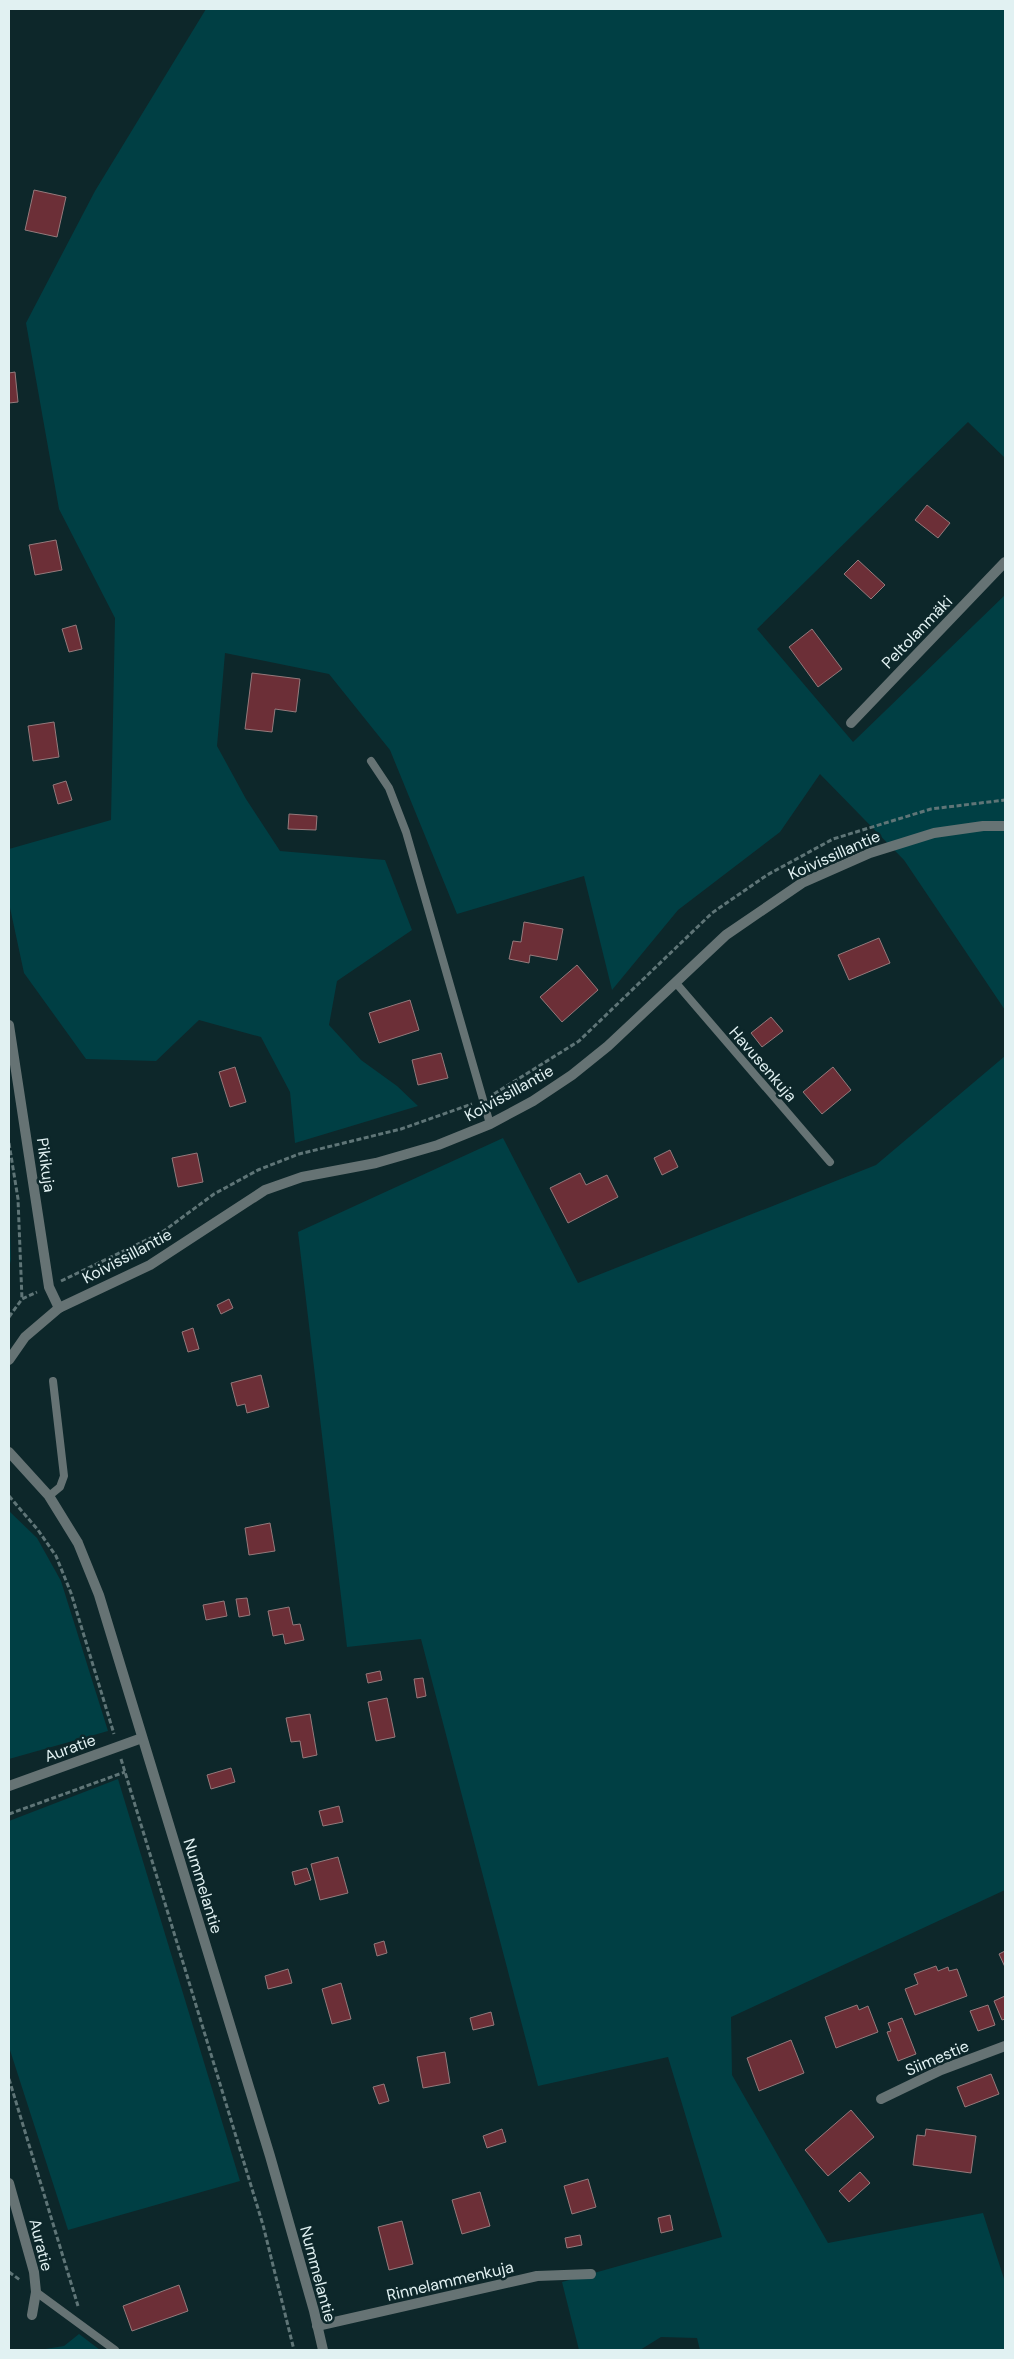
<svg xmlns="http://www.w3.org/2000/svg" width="1014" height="2359" font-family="'DM Sans',sans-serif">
<rect width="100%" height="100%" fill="#0d272a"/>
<g fill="#003f44">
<polygon points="206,9 1005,9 1005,458 968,422 757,629 853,742 1005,595 1005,1010 904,860 820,774 780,832 678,910 612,990 584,876 457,914 390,750 329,674 225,653 217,746 246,799 280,851 385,860 412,930 337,981 329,1025 361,1060 397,1086 418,1106 295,1143 290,1092 261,1037 199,1020 156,1061 86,1059 24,973 9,903 9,849 111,820 115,618 59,509 26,323 95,191"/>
<polygon points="1005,1056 1005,1890 731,2017 732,2075 828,2243 983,2213 1005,2282 1005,2350 700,2350 697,2338 661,2337 640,2350 579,2350 562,2282 722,2237 668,2057 538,2086 421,1639 347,1647 298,1232 503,1138 578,1283 876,1165"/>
<polygon points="9,1201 11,1259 9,1269"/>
<polygon points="9,1511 37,1538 61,1581 108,1731 9,1759"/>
<polygon points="118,1779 240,2181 68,2230 9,2047 9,1821"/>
<polygon points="79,2334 100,2350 39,2350 64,2346"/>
</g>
<g fill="#6c2f37" stroke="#947a7c">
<polygon points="34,190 66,197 57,237 25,230"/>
<polygon points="15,372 18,402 9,403 9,373"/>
<polygon points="927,505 950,523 938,538 915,520"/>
<polygon points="56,540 62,570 35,575 29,545"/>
<polygon points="858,560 885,585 871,599 844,574"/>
<polygon points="76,625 82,649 69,652 62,629"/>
<polygon points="812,629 842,669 818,687 789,647"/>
<polygon points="252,673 300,679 296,712 275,709 272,732 245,729"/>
<polygon points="54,722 59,757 33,761 28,726"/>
<polygon points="66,781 72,800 58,804 53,785"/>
<polygon points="289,814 317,816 316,830 288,829"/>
<polygon points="524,922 563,929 557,960 530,955 529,963 509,959 513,941 521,942"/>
<polygon points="879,938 890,963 849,980 838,955"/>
<polygon points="577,965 598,990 562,1022 540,997"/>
<polygon points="410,1000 419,1030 379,1043 369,1013"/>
<polygon points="771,1017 783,1031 762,1047 751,1033"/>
<polygon points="441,1053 448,1078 418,1085 412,1060"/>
<polygon points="235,1067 246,1102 230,1107 219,1072"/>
<polygon points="833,1067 851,1090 822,1114 803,1092"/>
<polygon points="670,1150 678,1167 662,1175 654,1158"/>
<polygon points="197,1153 203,1182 178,1187 172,1158"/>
<polygon points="580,1173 586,1185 607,1175 618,1197 568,1223 550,1188"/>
<polygon points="229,1299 233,1308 221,1314 217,1305"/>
<polygon points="193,1328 199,1349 188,1352 182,1332"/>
<polygon points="261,1375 269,1407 247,1413 245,1404 237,1406 231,1383"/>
<polygon points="270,1523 275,1551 249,1555 245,1528"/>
<polygon points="247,1598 250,1615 239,1617 236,1599"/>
<polygon points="224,1601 227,1616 206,1620 203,1605"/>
<polygon points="289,1607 293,1625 300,1624 304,1640 285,1644 283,1634 273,1636 268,1611"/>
<polygon points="380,1671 382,1680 368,1683 366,1674"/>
<polygon points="423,1678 426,1696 417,1698 414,1679"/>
<polygon points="387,1698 395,1737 376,1741 368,1702"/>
<polygon points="310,1714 317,1755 303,1758 300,1741 291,1742 286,1718"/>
<polygon points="231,1768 235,1782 211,1789 207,1775"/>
<polygon points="339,1806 343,1822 323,1826 319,1811"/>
<polygon points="338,1857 348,1893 320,1900 311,1864"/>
<polygon points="307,1868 311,1880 295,1885 292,1872"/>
<polygon points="384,1941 387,1953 377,1956 374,1944"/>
<polygon points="1005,1951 1005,1967 999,1954"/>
<polygon points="936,1966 938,1971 948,1967 949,1971 957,1969 967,1996 915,2015 905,1989 918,1984 914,1974"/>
<polygon points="288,1969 292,1983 268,1989 265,1976"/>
<polygon points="341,1983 351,2019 332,2024 322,1989"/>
<polygon points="1005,1996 1005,2019 1002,2020 994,2001"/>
<polygon points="857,2005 859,2010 868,2006 878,2032 836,2048 825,2017"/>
<polygon points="988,2005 995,2025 978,2031 970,2011"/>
<polygon points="491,2012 494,2025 473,2030 470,2018"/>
<polygon points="902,2018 916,2054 898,2061 887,2032 891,2031 888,2023"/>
<polygon points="791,2040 804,2073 759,2091 747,2058"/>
<polygon points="445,2052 450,2083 423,2088 417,2057"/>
<polygon points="991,2074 999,2094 965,2107 957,2087"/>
<polygon points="384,2084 389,2101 379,2104 373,2087"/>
<polygon points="851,2110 874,2137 828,2176 805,2150"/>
<polygon points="502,2129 506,2142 487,2148 483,2136"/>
<polygon points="926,2129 976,2136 971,2173 913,2165 917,2135 925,2136"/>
<polygon points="860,2172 870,2183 849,2202 839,2191"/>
<polygon points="588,2179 596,2207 572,2214 564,2186"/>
<polygon points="480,2192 490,2226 462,2234 452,2200"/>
<polygon points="670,2215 673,2230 661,2233 658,2218"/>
<polygon points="402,2221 413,2264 389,2270 378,2227"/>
<polygon points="580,2235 582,2245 567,2248 565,2238"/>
<polygon points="179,2285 188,2311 132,2331 123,2306"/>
</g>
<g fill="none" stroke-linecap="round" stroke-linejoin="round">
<g stroke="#5f7577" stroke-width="3" stroke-dasharray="5 2.5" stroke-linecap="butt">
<polyline points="494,1094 579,1041 712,913 767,875 833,839 931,809 1005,800"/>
<polyline points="9,1143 18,1199 22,1299"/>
<polyline points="61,1281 161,1233 214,1194 258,1170 299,1154 401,1129 472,1104"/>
<polyline points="9,1317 22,1299 37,1292"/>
<polyline points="9,1496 38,1530 56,1556 71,1593 114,1734"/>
<polyline points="121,1759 263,2225 294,2350"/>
<polyline points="9,1814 125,1772"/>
<polyline points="9,2079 78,2306"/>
<polyline points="9,2272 20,2280"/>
</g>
<g stroke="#667374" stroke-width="8">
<polyline points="371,761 389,788 406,832 490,1124"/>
<polyline points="676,983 830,1162"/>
<polyline points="49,1496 60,1487 64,1476 53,1381"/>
<polyline points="36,2292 115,2350"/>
</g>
<g stroke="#667374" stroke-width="10">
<polyline points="851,723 1005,562"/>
<polyline points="9,1025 49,1287 59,1308"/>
<polyline points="9,1786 142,1738"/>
<polyline points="881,2099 941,2070 1005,2046"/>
<polyline points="9,2183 34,2272 36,2292 32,2315"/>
<polyline points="317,2326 537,2276 591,2274"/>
</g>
<g stroke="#667374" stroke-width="10">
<polyline points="9,1360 25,1337 59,1308 150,1265 265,1190 302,1177 376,1163 438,1145 490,1124 533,1101 572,1075 608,1046 726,935 802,883 870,853 934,833 983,826 1005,826"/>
<polyline points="9,1452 49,1496 78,1543 99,1595 270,2156 314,2311 323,2350"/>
</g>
</g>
<g text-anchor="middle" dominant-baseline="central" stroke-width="5" stroke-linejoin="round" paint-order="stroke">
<g font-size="16" fill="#e1f1f2" stroke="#0d272a">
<text transform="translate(917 632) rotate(-46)">Peltolanmäki</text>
<text transform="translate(834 855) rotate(-24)">Koivissillantie</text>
<text transform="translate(763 1064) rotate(49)">Havusenkuja</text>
<text transform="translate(509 1093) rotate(-29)">Koivissillantie</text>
<text transform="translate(46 1165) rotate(82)">Pikikuja</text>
<text transform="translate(127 1256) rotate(-28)">Koivissillantie</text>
<text transform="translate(70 1748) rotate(-20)">Auratie</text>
<text transform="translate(203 1886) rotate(73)">Nummelantie</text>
<text transform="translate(937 2058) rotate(-23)">Siimestie</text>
<text transform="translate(41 2245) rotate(76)">Auratie</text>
<text transform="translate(318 2274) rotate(75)">Nummelantie</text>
<text transform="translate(450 2281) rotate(-13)">Rinnelammenkuja</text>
</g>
</g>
<rect width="1014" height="2359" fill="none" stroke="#e1f1f2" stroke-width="20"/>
</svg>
